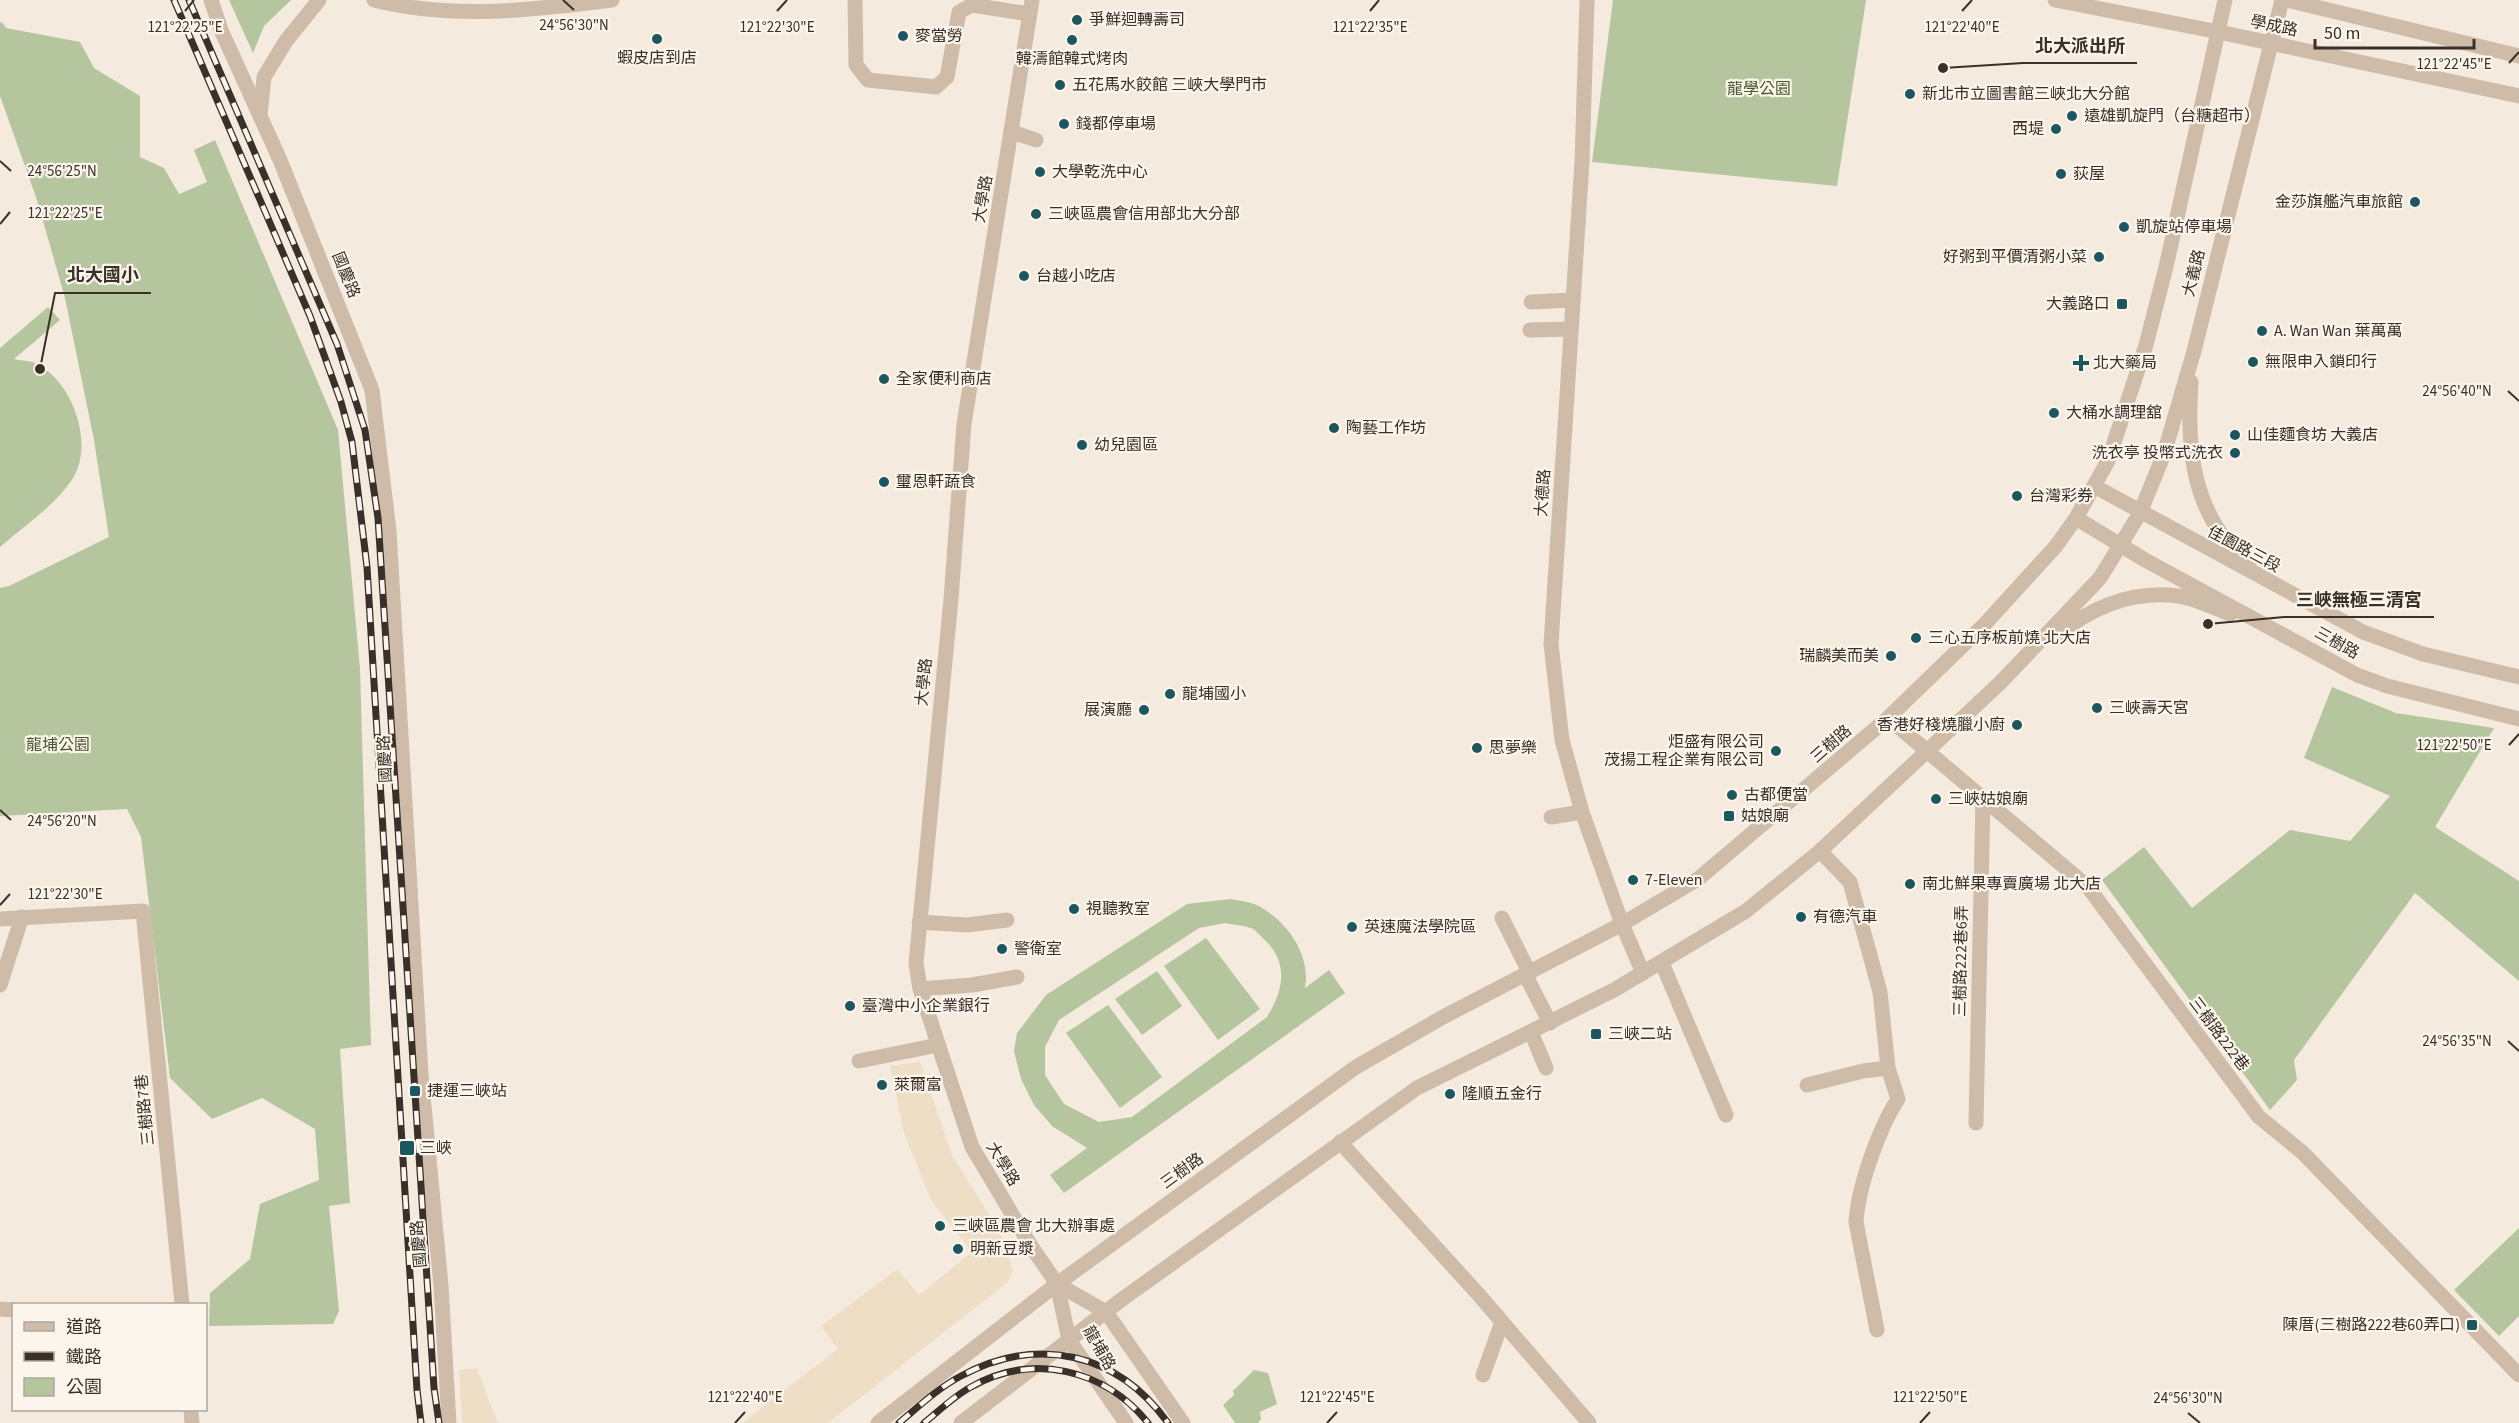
<svg xmlns="http://www.w3.org/2000/svg" width="2519" height="1423" font-family="'Source Sans 3','Noto Sans TC',sans-serif">
<rect width="100%" height="100%" fill="#f4ebde"/>
<g fill="#b5c59d" fill-rule="evenodd">
<polygon points="229,0 291,0 264,26 253,53"/>
<polygon points="1613,0 1866,0 1837,186 1592,162"/>
<polygon points="2,22 6,28 80,42 94,68 140,96 140,157 164,168 179,194 207,182 194,150 215,140 338,430 360,668 371,1045 340,1049 350,1203 329,1206 339,1311 333,1324 209,1326 210,1293 250,1259 260,1204 319,1180 315,1129 262,1098 212,1119 170,1078 141,837 127,809 0,816 0,588 9,586 109,537 94,440 65,298 37,200 0,96 0,23"/>
<path d="M48 307 60 320 14 359C21 361 30 360 37 364 73 382 96 446 71 481 53 507 24 526 0 547V348Z"/>
<polygon points="2332,687 2396,713 2494,728 2435,827 2519,881 2519,981 2415,893 2294,1060 2297,1080 2270,1110 2102,880 2144,847 2192,908 2290,830 2350,841 2390,796 2304,758"/>
<path d="M1231 899C1240 901 1251 902 1259 906 1287 922 1311 954 1305 988L1329 970 1345 993 1064 1193 1050 1175 1087 1148 1052 1126 1034 1105 1021 1079 1014 1051 1017 1033 1046 995 1187 904ZM1225 923C1233 925 1245 925 1253 929 1257 931 1262 938 1266 941 1290 966 1282 992 1267 1017L1132 1117 1099 1122 1064 1104 1045 1075V1047L1059 1020 1199 928Z"/>
<polygon points="1206,938 1260,1009 1218,1040 1164,966"/>
<polygon points="1157,971 1182,1006 1142,1035 1115,999"/>
<polygon points="1108,1005 1162,1077 1120,1108 1066,1033"/>
<polygon points="2519,1228 2519,1316 2499,1336 2454,1290"/>
<polygon points="1254,1370 1268,1373 1277,1404 1260,1412 1261,1419 1258,1423 1235,1423 1223,1405 1234,1395 1233,1391"/>
</g>
<g fill="#eddec5">
<polygon points="920,1062 952,1155 1000,1232 1013,1271 1008,1282 828,1423 742,1423 838,1349 821,1326 897,1269 919,1295 972,1252 931,1200 904,1133 890,1066"/>
<polygon points="477,1368 490,1404 498,1423 462,1423 459,1370"/>
</g>
<g fill="none" stroke-linecap="round" stroke-linejoin="round">
<g stroke="#cebca9" stroke-width="15">
<polyline points="211,0 221,30 280,160 372,390 389,531 421,1074 441,1286 449,1423"/>
<path d="M374 0C453 20 533 10 612 0"/>
<polyline points="855,0 856,65 868,80 936,87 947,77 959,12 972,5 1029,14"/>
<polyline points="1032,0 964,424 951,599 916,963 920,989 972,1147 1031,1246 1057,1284 1106,1312 1183,1423"/>
<polyline points="1587,0 1582,162 1551,644 1562,740 1582,812 1622,924 1643,973"/>
<polyline points="2055,0 2219,32 2519,96"/>
<polyline points="2287,0 2519,56"/>
<polyline points="260,115 264,77 286,41 319,0"/>
<polyline points="1012,132 1036,140"/>
<polyline points="1531,302 1573,300"/>
<polyline points="1530,330 1571,329"/>
<path d="M2191 382C2186 453 2193 516 2249 565"/>
<polyline points="2094,486 2363,632 2423,654 2519,677"/>
<polyline points="2076,518 2145,560 2357,675 2387,686 2519,719"/>
<path d="M2055 637C2090 608 2131 590 2178 596 2195 598 2214 608 2230 614"/>
<polyline points="1888,718 2088,887 2259,1117 2302,1152 2519,1375"/>
<polyline points="1551,817 1582,812"/>
<path d="M1820 851 1850 882 1880 992 1888 1068 1898 1099C1879 1128 1858 1187 1856 1222L1877 1330"/>
<polyline points="1502,918 1530,974"/>
<polyline points="0,919 143,911 182,1304"/>
<polyline points="919,922 967,925 1007,920"/>
<polyline points="1662,963 1726,1115"/>
<polyline points="1526,976 1550,1023"/>
<polyline points="0,985 22,917"/>
<polyline points="920,989 972,985 1017,977"/>
<polyline points="1531,1032 1546,1068"/>
<polyline points="859,1061 938,1045"/>
<polyline points="1807,1085 1863,1071 1888,1068"/>
<polyline points="1976,1123 1983,799"/>
<polyline points="1340,1142 1479,1295 1589,1423"/>
<polyline points="1057,1284 1069,1340 1126,1423"/>
<polyline points="0,1309 14,1310"/>
<polyline points="1483,1375 1502,1322"/>
<polyline points="191,1410 192,1423"/>
<polyline points="878,1423 1057,1284 1356,1067 1443,1017 1622,924 1698,879 1888,718 1984,625 2056,546 2076,518 2108,461 2146,345 2166,267 2225,0"/>
<polyline points="961,1423 1121,1300 1417,1088 1614,990 1746,911 1820,851 2000,683 2100,578 2140,513 2164,454 2194,351 2282,0"/>
</g>
<defs>
<g id="rail">
<polyline points="174,0 310,316 341,402 352,442 367,567 417,1390 421,1423"/>
<polyline points="189,0 337,344 365,430 378,518 434,1388 439,1423"/>
<path d="M899 1423C918 1407 938 1388 961 1376 1037 1335 1117 1352 1168 1423"/>
<path d="M924 1423C939 1411 954 1396 971 1387 1032 1352 1105 1369 1148 1423"/>
</g>
</defs>
<use href="#rail" stroke="#3a3029" stroke-width="7"/>
<use href="#rail" stroke="#fbf5eb" stroke-width="4.5" stroke-dasharray="14" stroke-linecap="butt"/>
</g>
<path fill="none" stroke="#3a3029" stroke-width="2" d="M563 0 574 10M185 11 194 0M777 11 787 0M1370 11 1379 0M1962 11 1972 0M2509 63 2519 52M0 161 11 171M0 224 10 212M2508 391 2519 401M2509 745 2519 734M0 810 11 820M0 905 10 894M2508 1041 2519 1051M2188 1413 2200 1423M735 1423 745 1412M1327 1423 1337 1412M1920 1423 1930 1412"/>
<g fill="#1c565f" stroke="#fbf5eb" stroke-width="2">
<circle cx="1077" cy="20" r="6"/>
<circle cx="903" cy="36" r="6"/>
<circle cx="657" cy="39" r="6"/>
<circle cx="1072" cy="40" r="6"/>
<circle cx="1060" cy="85" r="6"/>
<circle cx="1910" cy="94" r="6"/>
<circle cx="2072" cy="116" r="6"/>
<circle cx="1064" cy="124" r="6"/>
<circle cx="2056" cy="129" r="6"/>
<circle cx="1040" cy="172" r="6"/>
<circle cx="2061" cy="174" r="6"/>
<circle cx="2415" cy="202" r="6"/>
<circle cx="1036" cy="214" r="6"/>
<circle cx="2124" cy="227" r="6"/>
<circle cx="2099" cy="257" r="6"/>
<circle cx="1024" cy="276" r="6"/>
<rect x="2116" y="298" width="12" height="12" rx="3"/>
<circle cx="2262" cy="331" r="6"/>
<circle cx="2253" cy="362" r="6"/>
<path d="M2078 354h6v6h6v6h-6v6h-6v-6h-6v-6h6z"/>
<circle cx="884" cy="379" r="6"/>
<circle cx="2054" cy="413" r="6"/>
<circle cx="1334" cy="428" r="6"/>
<circle cx="2235" cy="435" r="6"/>
<circle cx="1082" cy="445" r="6"/>
<circle cx="2235" cy="453" r="6"/>
<circle cx="884" cy="482" r="6"/>
<circle cx="2017" cy="496" r="6"/>
<circle cx="1916" cy="638" r="6"/>
<circle cx="1891" cy="656" r="6"/>
<circle cx="1170" cy="694" r="6"/>
<circle cx="2097" cy="708" r="6"/>
<circle cx="1144" cy="710" r="6"/>
<circle cx="2017" cy="725" r="6"/>
<circle cx="1477" cy="748" r="6"/>
<circle cx="1776" cy="751" r="6"/>
<circle cx="1732" cy="795" r="6"/>
<circle cx="1936" cy="799" r="6"/>
<rect x="1723" y="810" width="12" height="12" rx="3"/>
<circle cx="1633" cy="880" r="6"/>
<circle cx="1910" cy="884" r="6"/>
<circle cx="1074" cy="909" r="6"/>
<circle cx="1801" cy="917" r="6"/>
<circle cx="1352" cy="927" r="6"/>
<circle cx="1002" cy="949" r="6"/>
<circle cx="850" cy="1006" r="6"/>
<rect x="1590" y="1028" width="12" height="12" rx="3"/>
<circle cx="882" cy="1085" r="6"/>
<rect x="409" y="1085" width="12" height="12" rx="3"/>
<circle cx="1450" cy="1094" r="6"/>
<rect x="399" y="1140" width="16" height="16" rx="3"/>
<circle cx="940" cy="1226" r="6"/>
<circle cx="958" cy="1249" r="6"/>
<rect x="2466" y="1319" width="12" height="12" rx="3"/>
</g>
<g text-anchor="middle" dominant-baseline="central" stroke-width="4.5" stroke-linejoin="round" paint-order="stroke">
<g font-size="16" fill="#3a3029" stroke="#fbf5eb" text-anchor="start">
<text x="1089" y="20">爭鮮迴轉壽司</text>
<text x="915" y="36">麥當勞</text>
<text x="657" y="58" text-anchor="middle">蝦皮店到店</text>
<text x="1072" y="59" text-anchor="middle">韓濤館韓式烤肉</text>
<text x="1072" y="85">五花馬水餃館 三峽大學門市</text>
<text x="1922" y="94">新北市立圖書館三峽北大分館</text>
<text x="2084" y="116">遠雄凱旋門（台糖超市）</text>
<text x="1076" y="124">錢都停車場</text>
<text x="2044" y="129" text-anchor="end">西堤</text>
<text x="1052" y="172">大學乾洗中心</text>
<text x="2073" y="174">荻屋</text>
<text x="2403" y="202" text-anchor="end">金莎旗艦汽車旅館</text>
<text x="1048" y="214">三峽區農會信用部北大分部</text>
<text x="2136" y="227">凱旋站停車場</text>
<text x="2087" y="257" text-anchor="end">好粥到平價清粥小菜</text>
<text x="1036" y="276">台越小吃店</text>
<text x="2110" y="304" text-anchor="end">大義路口</text>
<text x="2274" y="331">A. Wan Wan 葉萬萬</text>
<text x="2265" y="362">無限申入鎖印行</text>
<text x="2093" y="363">北大藥局</text>
<text x="896" y="379">全家便利商店</text>
<text x="2066" y="413">大桶水調理舘</text>
<text x="1346" y="428">陶藝工作坊</text>
<text x="2247" y="435">山佳麵食坊 大義店</text>
<text x="1094" y="445">幼兒園區</text>
<text x="2223" y="453" text-anchor="end">洗衣亭 投幣式洗衣</text>
<text x="896" y="482">璽恩軒蔬食</text>
<text x="2029" y="496">台灣彩券</text>
<text x="1928" y="638">三心五序板前燒 北大店</text>
<text x="1879" y="656" text-anchor="end">瑞麟美而美</text>
<text x="1182" y="694">龍埔國小</text>
<text x="2109" y="708">三峽壽天宮</text>
<text x="1132" y="710" text-anchor="end">展演廳</text>
<text x="2005" y="725" text-anchor="end">香港好棧燒臘小廚</text>
<text x="1764" y="742" text-anchor="end">炬盛有限公司<tspan x="1764" dy="18">茂揚工程企業有限公司</tspan></text>
<text x="1489" y="748">思夢樂</text>
<text x="1744" y="795">古都便當</text>
<text x="1948" y="799">三峽姑娘廟</text>
<text x="1741" y="816">姑娘廟</text>
<text x="1645" y="880">7-Eleven</text>
<text x="1922" y="884">南北鮮果專賣廣場 北大店</text>
<text x="1086" y="909">視聽教室</text>
<text x="1813" y="917">有德汽車</text>
<text x="1364" y="927">英速魔法學院區</text>
<text x="1014" y="949">警衛室</text>
<text x="862" y="1006">臺灣中小企業銀行</text>
<text x="1608" y="1034">三峽二站</text>
<text x="894" y="1085">萊爾富</text>
<text x="427" y="1091">捷運三峽站</text>
<text x="1462" y="1094">隆順五金行</text>
<text x="420" y="1148">三峽</text>
<text x="952" y="1226">三峽區農會 北大辦事處</text>
<text x="970" y="1249">明新豆漿</text>
<text x="2460" y="1325" text-anchor="end">陳厝(三樹路222巷60弄口)</text>
</g>
<g font-size="16" fill="#3a3029" stroke="#fbf5eb">
<text transform="translate(2274 26) rotate(12)">學成路</text>
<text transform="translate(983 199) rotate(-80)">大學路</text>
<text transform="translate(2194 273) rotate(-76)">大義路</text>
<text transform="translate(346 275) rotate(68)">國慶路</text>
<text transform="translate(1543 493) rotate(-86)">大德路</text>
<text transform="translate(2244 549) rotate(28)">佳園路三段</text>
<text transform="translate(2337 643) rotate(29)">三樹路</text>
<text transform="translate(924 682) rotate(-84)">大學路</text>
<text transform="translate(1831 744) rotate(-41)">三樹路</text>
<text transform="translate(385 759) rotate(-93)">國慶路</text>
<text transform="translate(1961 961) rotate(-89)">三樹路222巷6弄</text>
<text transform="translate(2219 1034) rotate(53)">三樹路222巷</text>
<text transform="translate(145 1110) rotate(-96)">三樹路7巷</text>
<text transform="translate(1003 1164) rotate(59)">大學路</text>
<text transform="translate(1182 1171) rotate(-36)">三樹路</text>
<text transform="translate(419 1244) rotate(-95)">國慶路</text>
<text transform="translate(1099 1348) rotate(60)">龍埔路</text>
</g>
<g font-size="16" fill="#465a2b" stroke="#fbf5eb">
<text x="1759" y="89">龍學公園</text>
<text x="58" y="745">龍埔公園</text>
</g>
</g>
<g font-size="15" text-anchor="middle" fill="#3a3029" stroke="#fbf5eb" stroke-width="4.5" stroke-linejoin="round" paint-order="stroke">
<text x="574" y="30">24°56'30"N</text>
<text x="1370" y="32">121°22'35"E</text>
<text x="1962" y="32">121°22'40"E</text>
<text x="185" y="32">121°22'25"E</text>
<text x="777" y="32">121°22'30"E</text>
<text x="2454" y="69">121°22'45"E</text>
<text x="62" y="176">24°56'25"N</text>
<text x="65" y="218">121°22'25"E</text>
<text x="2457" y="396">24°56'40"N</text>
<text x="2454" y="750">121°22'50"E</text>
<text x="62" y="826">24°56'20"N</text>
<text x="65" y="899">121°22'30"E</text>
<text x="2457" y="1046">24°56'35"N</text>
<text x="745" y="1402">121°22'40"E</text>
<text x="1337" y="1402">121°22'45"E</text>
<text x="1930" y="1402">121°22'50"E</text>
<text x="2188" y="1403">24°56'30"N</text>
</g>
<path fill="none" stroke="#3a3029" stroke-width="2" d="M1943 68L2023 63H2137M40 369L55 293H151M2208 624L2284 617H2434"/>
<g fill="#3a3029" stroke="#fbf5eb" stroke-width="2">
<circle cx="1943" cy="68" r="6"/>
<circle cx="40" cy="369" r="6"/>
<circle cx="2208" cy="624" r="6"/>
</g>
<g font-size="18" text-anchor="middle" font-weight="bold" fill="#3a3029" stroke="#fbf5eb" stroke-width="4.5" stroke-linejoin="round" paint-order="stroke">
<text x="2080" y="52">北大派出所</text>
<text x="103" y="281">北大國小</text>
<text x="2359" y="606">三峽無極三清宮</text>
</g>
<rect x="12" y="1303" width="195" height="108" fill="#fbf5eb" stroke="#aea69d" stroke-width="1.5"/>
<rect x="24" y="1322" width="30" height="9" fill="#cebca9" stroke="#aea69d" stroke-width="1.5"/>
<text x="66" y="1333" font-size="18" fill="#3a3029">道路</text>
<rect x="24" y="1352" width="30" height="9" fill="#3a3029" stroke="#aea69d" stroke-width="1.5"/>
<text x="66" y="1363" font-size="18" fill="#3a3029">鐵路</text>
<rect x="24" y="1378" width="30" height="18" fill="#b5c59d" stroke="#aea69d" stroke-width="1.5"/>
<text x="66" y="1393" font-size="18" fill="#3a3029">公園</text>
<path d="M2315 39v9h159v-9" fill="none" stroke="#3a3029" stroke-width="3"/>
<text x="2324" y="39" font-size="18" fill="#3a3029" stroke="#fbf5eb" stroke-width="4.5" paint-order="stroke">50 m</text>
</svg>
